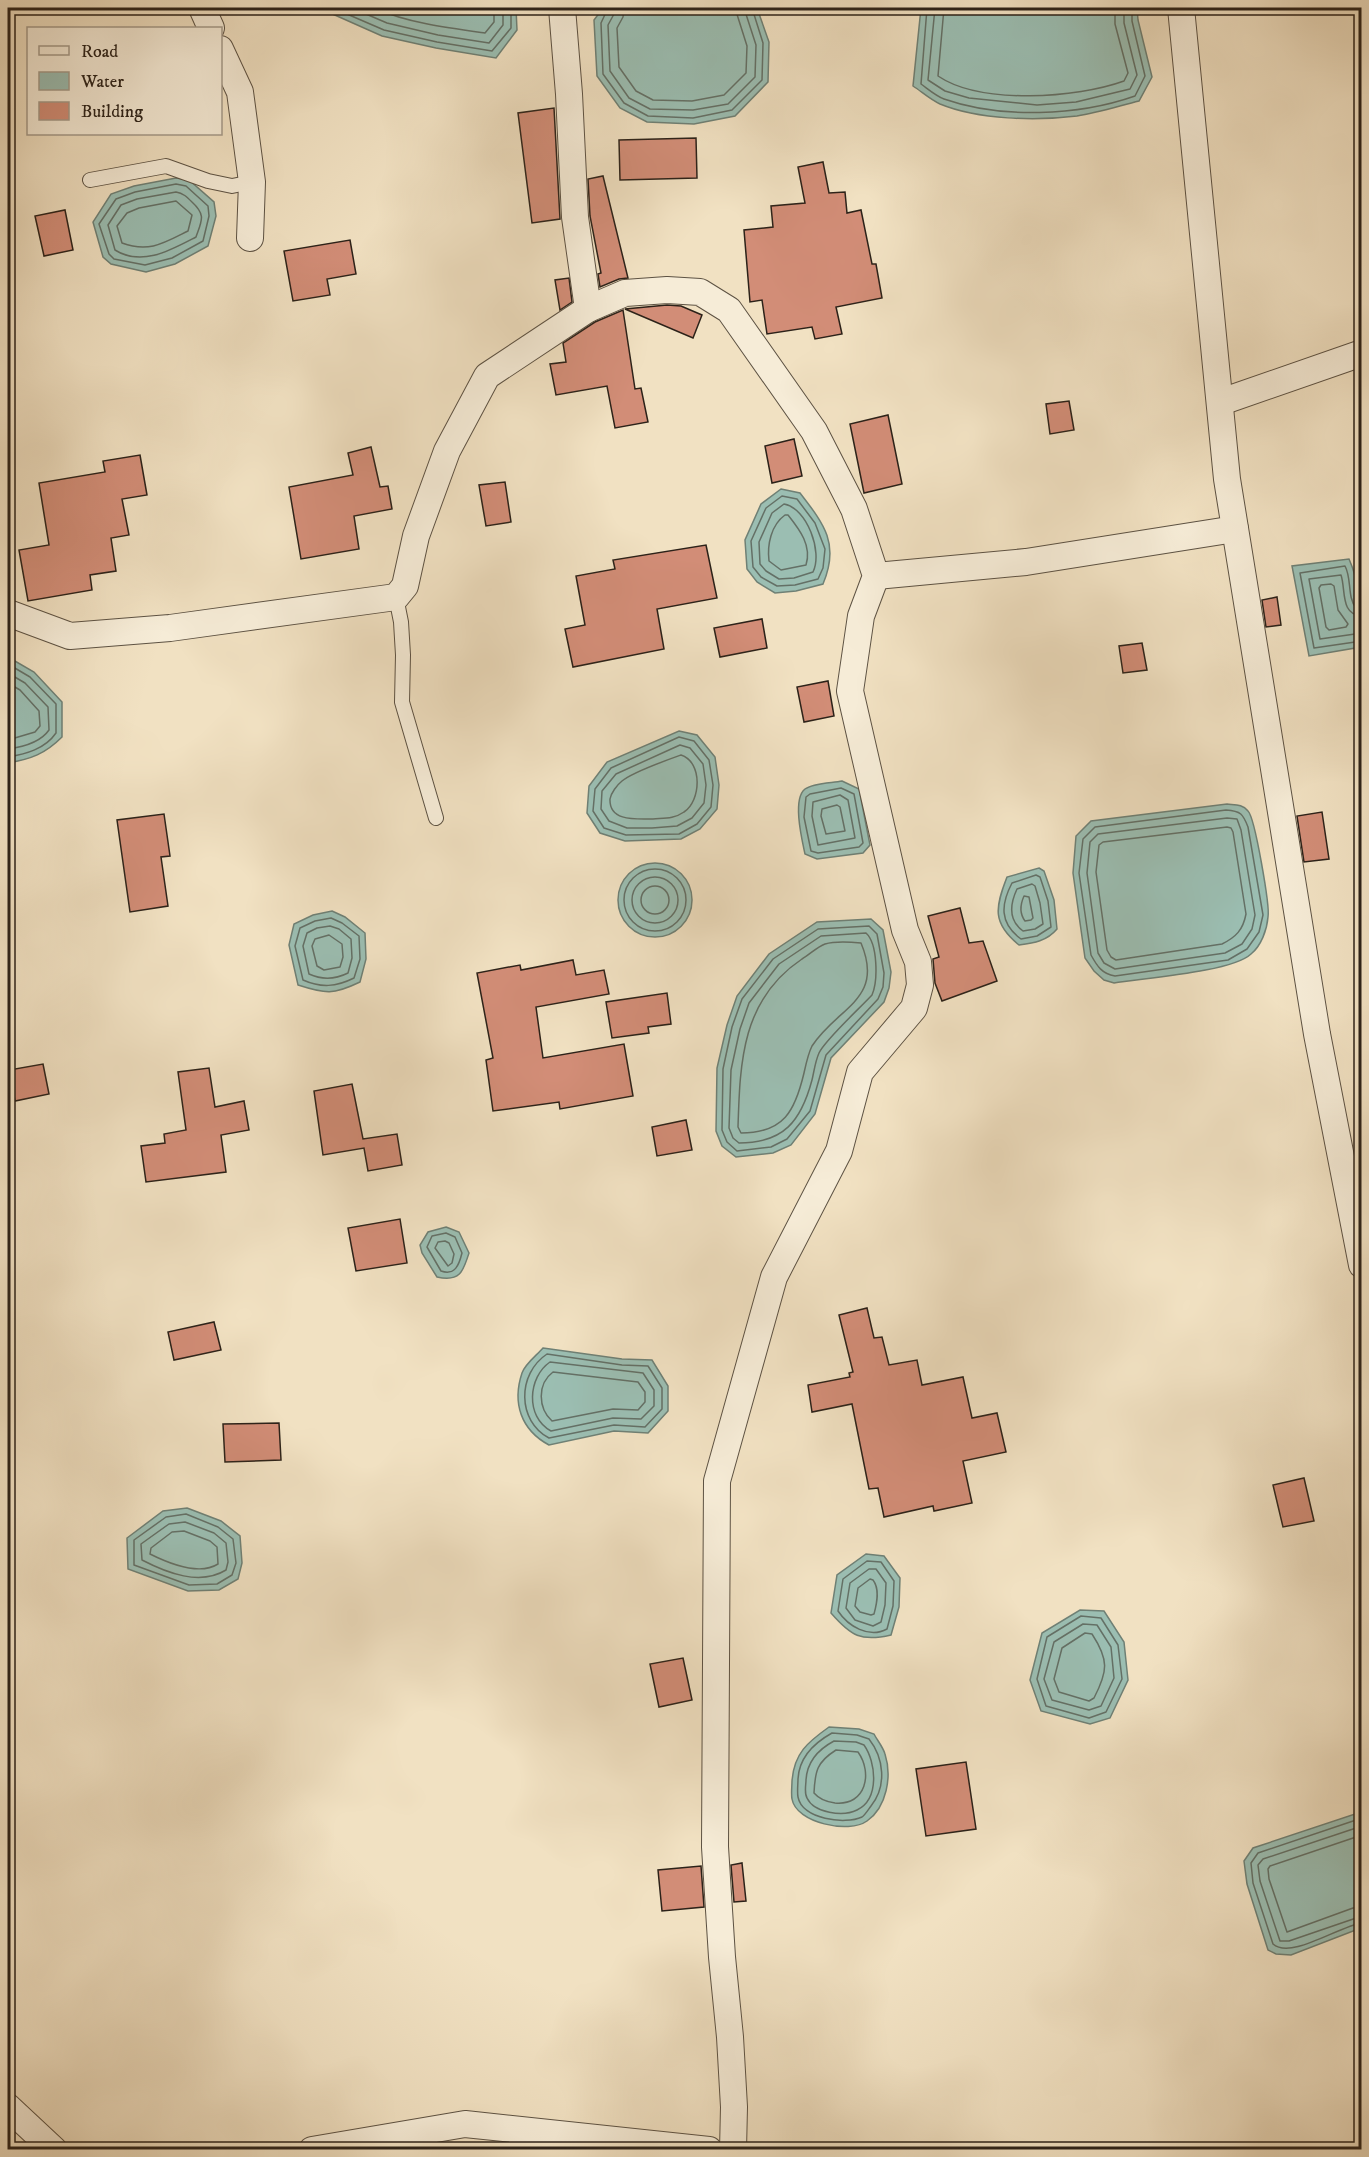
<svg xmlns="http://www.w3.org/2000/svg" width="1369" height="2157" font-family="'IM FELL DW Pica',serif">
<rect width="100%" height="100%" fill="#f1e1c2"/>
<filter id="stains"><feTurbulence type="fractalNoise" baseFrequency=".00333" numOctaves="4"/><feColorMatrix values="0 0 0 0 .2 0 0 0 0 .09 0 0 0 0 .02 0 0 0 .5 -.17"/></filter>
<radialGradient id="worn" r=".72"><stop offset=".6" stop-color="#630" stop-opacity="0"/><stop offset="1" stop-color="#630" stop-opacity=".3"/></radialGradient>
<g fill="#9bbeb2" stroke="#6f8075" stroke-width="1.5">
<polygon points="319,8 516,8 517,30 496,58 436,48 382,36"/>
<polygon points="603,8 757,8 769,42 768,82 735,116 694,124 647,122 620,108 597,76 594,20"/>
<path d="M921 8H1137L1138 20 1152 77 1139 101C1119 106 1097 113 1077 116 1036 121 979 120 940 104 931 100 922 92 913 86Z"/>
<polygon points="176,178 189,180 214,202 216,216 208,246 175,264 146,272 111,264 103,257 93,222 111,194 134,186"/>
<path d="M781 489 800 493C824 524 840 544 823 584L796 591 775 593 757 582 747 569 745 540 761 504Z"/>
<path d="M1349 559C1361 585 1362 618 1361 647L1309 656 1292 566Z"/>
<path d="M8 657 34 672 62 702V737C45 754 31 759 8 763Z"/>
<polygon points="679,731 697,735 715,757 719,785 717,809 700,829 681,839 625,841 600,833 587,813 589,786 607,762"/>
<path d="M842 781 859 789 870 845 863 853 817 859 805 854C802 840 792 799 805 789 813 783 832 783 842 781Z"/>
<path d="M1227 804C1234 805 1243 804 1248 811 1255 818 1270 906 1268 917 1267 930 1261 946 1251 954 1232 972 1144 978 1114 983L1104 980 1094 971 1085 958 1073 873 1076 836 1091 821Z"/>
<circle cx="655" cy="900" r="37"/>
<path d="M1039 868 1044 871 1054 900 1057 929C1047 941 1034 943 1019 945 992 923 995 908 1007 877Z"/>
<path d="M332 911 345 917 365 933 366 959 360 982C333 995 326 994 298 985L289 945 294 924 313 915Z"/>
<polygon points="871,919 883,930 891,972 889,988 884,1002 831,1058 815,1114 791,1145 773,1153 736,1157 722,1146 716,1131 717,1068 727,1025 737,996 769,954 817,922"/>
<path d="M446 1227 459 1232 469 1253C463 1272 460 1282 437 1277L422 1253 420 1245 428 1232Z"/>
<path d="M543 1348 622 1359 652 1360 668 1386V1411L648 1433 614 1431 549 1445C521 1430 512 1403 522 1373 525 1364 537 1355 543 1348Z"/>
<polygon points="187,1508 221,1521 240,1536 242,1563 238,1579 219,1590 188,1591 128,1569 127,1538 163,1511"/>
<path d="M866 1554 884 1556 900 1578 899 1607 891 1635C861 1642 851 1636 831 1613L837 1575Z"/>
<polygon points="1080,1610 1104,1611 1124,1642 1128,1680 1110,1718 1090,1724 1041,1711 1030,1680 1042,1633"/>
<path d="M829 1727 859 1729 874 1734C877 1740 883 1747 885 1754 892 1776 887 1807 867 1821 849 1834 796 1823 792 1799 791 1794 792 1786 792 1781 794 1753 808 1742 829 1727Z"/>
<polygon points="1361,1812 1361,1928 1291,1955 1276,1954 1268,1950 1247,1884 1244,1861 1253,1848"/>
</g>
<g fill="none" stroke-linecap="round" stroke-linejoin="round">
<g stroke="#647066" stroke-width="1.5">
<polyline points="333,8 384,30 437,42 492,51 511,28 511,8"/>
<polyline points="352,8 387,23 438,35 489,43 503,25 503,8"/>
<path d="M374 8C408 23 448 28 485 33L494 22V8"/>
<polyline points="608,8 601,23 603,74 624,103 648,116 693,118 732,110 762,80 763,43 752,8"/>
<polyline points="615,8 614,14 608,25 610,71 629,98 650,109 693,110 728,104 755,77 756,45 744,8"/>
<polyline points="624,8 623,17 617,28 619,67 636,91 653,100 692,101 724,95 746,73 747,46 735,8"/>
<path d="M927 8 921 84C928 89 936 96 944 99 1001 119 1078 116 1135 96L1145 76 1132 21V8"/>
<polyline points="935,8 928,80 945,91 969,98 1037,105 1076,102 1130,89 1137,75 1124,23 1124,8"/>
<path d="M944 8 938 76C981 105 1077 98 1124 81L1128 73 1115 24V8"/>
<polygon points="176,184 186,186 208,206 209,216 203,241 172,258 145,265 114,259 109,254 99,224 116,199 135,192"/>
<path d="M176 192C183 193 187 197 192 202 206 215 202 220 196 237 171 250 142 267 115 250L108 225 121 205 137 199Z"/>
<path d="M176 201 192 215 188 231C164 243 149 253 122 243L117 226 127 213 139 208Z"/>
<polygon points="782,496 797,499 815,523 825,549 823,568 818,579 795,585 777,586 761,577 753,567 751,541 766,508"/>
<path d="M784 504C807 508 823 552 813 572L794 578 779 579 766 571 760 564 759 542 772 513Z"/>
<path d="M785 515H788C800 530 812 546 806 565L781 570 769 561C767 545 771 525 785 515Z"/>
<polygon points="1331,584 1334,586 1338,610 1348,624 1346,627 1329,630 1326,627 1319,588 1321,585"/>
<path d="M1362 609 1356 608C1347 597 1352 579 1345 566L1300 573 1314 648 1362 641"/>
<path d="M1362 616C1340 615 1346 590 1341 575L1309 579 1320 639 1362 633"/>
<path d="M8 664 30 677 56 704V733C45 749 26 754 8 757"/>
<path d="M8 673 25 683 48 707 49 730C40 743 23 747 8 749"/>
<polyline points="8,683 20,690 39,711 40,726 35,732 8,740"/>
<polygon points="679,737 694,741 709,760 713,785 711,807 697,824 679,834 626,835 604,828 593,811 595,789 611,768"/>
<polygon points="680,745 690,748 703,764 706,785 704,803 692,818 677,826 652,828 627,828 609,821 601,809 602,791 616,774"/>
<path d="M681 755C703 762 701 801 684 812 674 819 664 818 653 819 637 819 609 822 610 799 611 793 617 785 622 781 633 772 667 760 681 755Z"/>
<polygon points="841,788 854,794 863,843 859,847 818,853 811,851 804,817 806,797 810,794"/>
<polygon points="840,795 848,800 855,838 818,845 812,816 813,802"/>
<polygon points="837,805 840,807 845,831 826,834 821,816 822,809"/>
<path d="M1226 810C1241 811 1243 814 1248 827L1263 915 1259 932 1247 949 1228 960 1115 976C1102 974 1097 966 1091 955L1079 873 1083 839 1095 827Z"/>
<polygon points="1227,818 1237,819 1241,830 1255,915 1252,929 1242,944 1225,953 1115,969 1104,963 1098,953 1087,873 1090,842 1098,834"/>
<path d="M1227 827 1231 828 1233 832 1246 914C1243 930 1236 937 1222 944L1116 960 1111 957 1107 950 1096 872 1099 845 1103 842Z"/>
<circle cx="655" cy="900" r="31"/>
<path d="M1036 875 1040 877 1048 901 1051 927 1037 936 1021 939C999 923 1001 904 1012 883Z"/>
<circle cx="655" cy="900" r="23"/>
<path d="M1032 884 1035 886 1040 903 1043 924 1035 929 1023 931C1008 920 1010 904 1017 889Z"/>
<circle cx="655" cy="900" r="14"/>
<path d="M1024 896 1029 897 1033 918 1031 920 1025 921C1019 913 1020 905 1024 896Z"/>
<path d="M331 918 342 923 359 936 360 959 354 978C336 987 321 988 303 980L295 946 300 928 315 921Z"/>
<path d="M330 926 339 929 351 939 352 958 348 973C334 980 322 980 309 974L303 946 307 933 317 928Z"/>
<polygon points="869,926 877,934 884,973 883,987 878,999 826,1055 810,1111 787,1139 771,1147 737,1151 727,1142 722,1130 723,1069 732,1027 742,999 773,959 818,929"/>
<path d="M866 933C878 944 878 981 872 995 860 1008 825 1040 819 1053 815 1062 814 1072 812 1080 801 1121 784 1143 739 1143L733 1138 729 1128 731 1070 740 1029 749 1003 779 964 821 936Z"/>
<polygon points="329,935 342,944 343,957 340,967 324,970 317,966 312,946 315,939"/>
<path d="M861 943C885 1000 837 1007 812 1046 808 1054 806 1064 804 1073 795 1111 784 1133 741 1133L738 1127C740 1061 742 999 802 959 809 955 817 947 825 944 835 941 851 942 861 943Z"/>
<path d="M446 1233 455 1237 462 1253C459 1265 455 1276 441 1271L427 1247 432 1236Z"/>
<polygon points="445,1241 449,1243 454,1254 452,1263 448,1266 435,1248 438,1242"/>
<path d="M547 1354 622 1365 648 1366 662 1388V1409L645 1427 614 1425 549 1438C517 1421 517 1374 547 1354Z"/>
<path d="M550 1362 643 1373 654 1390V1406L641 1419 613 1418 551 1431C525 1417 528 1377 550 1362Z"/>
<path d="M553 1372 638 1382 645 1392V1402L638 1410 613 1409 552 1421C538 1408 537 1384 553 1372Z"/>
<polygon points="186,1514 218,1527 233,1539 236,1563 232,1575 217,1584 189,1585 134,1565 134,1540 166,1517"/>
<path d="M185 1522 214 1533 226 1543 228 1562 226 1570C200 1586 167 1573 142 1560L141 1544 169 1524Z"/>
<path d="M184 1531 210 1541 217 1547 218 1564C199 1576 168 1563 150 1554L151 1548 172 1532Z"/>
<path d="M867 1561 881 1562 894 1581 893 1606 887 1629C869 1639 848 1626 838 1611L843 1579Z"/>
<polygon points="869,1569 876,1569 886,1583 885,1605 881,1622 873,1626 855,1620 846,1608 850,1583"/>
<path d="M870 1579 873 1580C880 1589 877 1603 874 1614L871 1615 860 1612 855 1606 858 1588Z"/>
<polygon points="1081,1616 1101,1618 1118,1645 1122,1679 1106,1712 1089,1718 1046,1706 1037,1679 1047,1637"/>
<polygon points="1083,1624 1097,1625 1111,1647 1114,1678 1101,1706 1089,1710 1052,1700 1044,1679 1054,1642"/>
<path d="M1085 1633 1092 1634C1109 1660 1108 1671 1094 1698L1089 1701 1059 1692 1054 1679 1062 1648Z"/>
<path d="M832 1733 857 1735 869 1739C884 1758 887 1786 871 1806 868 1810 865 1815 862 1817 845 1825 802 1819 798 1797 797 1792 798 1784 798 1779 799 1758 814 1743 832 1733Z"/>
<path d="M834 1741 856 1742 864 1745C876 1762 880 1799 857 1810 843 1817 814 1813 807 1798 804 1793 806 1785 806 1780 807 1762 819 1749 834 1741Z"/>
<path d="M836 1750 858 1752C873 1773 866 1806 835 1803 827 1802 820 1800 814 1793 815 1771 817 1762 836 1750Z"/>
<path d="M1362 1818 1258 1853 1251 1863 1253 1883 1273 1944C1291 1960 1339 1926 1362 1923"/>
<polyline points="1362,1826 1263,1859 1258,1865 1260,1881 1280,1941 1289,1941 1362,1916"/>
<polyline points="1362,1835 1270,1866 1268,1869 1269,1879 1287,1932 1353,1908 1362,1907"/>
</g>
</g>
<g fill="#d28d77" stroke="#2c2219" stroke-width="1.5">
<polygon points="554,108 560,219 532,223 518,113"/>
<polygon points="696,138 697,178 620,180 619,140"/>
<polygon points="823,162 829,193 845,192 847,213 861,210 872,264 876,264 882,298 836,307 842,334 815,339 812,327 767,334 762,300 750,302 744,230 773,227 771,206 805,203 798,167"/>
<polygon points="603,176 628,278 619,279 600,287 598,274 601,273 590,216 588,179"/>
<polygon points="65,210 73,250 44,256 35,216"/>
<polygon points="350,240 356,274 327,279 330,295 293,301 284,251"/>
<polygon points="569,278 572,302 560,310 555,280"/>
<polygon points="667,305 681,306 702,315 693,338 625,309"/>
<polygon points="623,310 635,389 641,388 648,422 615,428 607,386 556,395 550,364 566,362 563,343 595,322"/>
<polygon points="1069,401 1074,430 1050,434 1046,404"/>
<polygon points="888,415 902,484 864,493 850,424"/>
<polygon points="794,439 802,476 772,483 765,446"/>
<polygon points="371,447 380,487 388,486 392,509 354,516 359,549 301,559 289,487 353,475 348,453"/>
<polygon points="140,455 147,495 122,499 129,535 111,538 116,571 90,575 92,590 28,601 19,550 49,545 39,483 105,472 103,461"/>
<polygon points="505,482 511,522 486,526 479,485"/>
<polygon points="706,545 717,598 657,609 664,649 573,667 565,629 585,625 576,576 615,569 613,560"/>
<polygon points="1277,597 1281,625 1266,627 1262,600"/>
<polygon points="762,619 767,648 720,657 714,628"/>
<polygon points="1142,643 1147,670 1123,673 1119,646"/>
<polygon points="828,681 834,716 804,722 797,687"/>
<polygon points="1322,812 1329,859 1304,862 1297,816"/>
<polygon points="164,814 170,856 161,857 168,906 130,912 117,820"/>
<polygon points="960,908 969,943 983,941 997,981 942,1001 935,983 933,959 939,957 928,916"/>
<polygon points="573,960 576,975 604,970 609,994 536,1007 543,1058 624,1044 633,1096 560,1109 559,1102 493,1111 486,1060 493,1058 477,973 520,965 521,970"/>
<polygon points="667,993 671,1024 648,1027 649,1033 612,1038 606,1002"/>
<polygon points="43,1064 49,1094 15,1101 9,1070"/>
<polygon points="209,1068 215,1107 244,1101 249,1130 221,1135 226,1172 146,1182 141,1146 165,1143 164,1134 186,1130 178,1072"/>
<polygon points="352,1084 363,1139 397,1134 402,1165 368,1171 364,1148 323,1155 314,1091"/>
<polygon points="686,1120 692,1150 657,1156 652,1127"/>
<polygon points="400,1219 407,1263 356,1271 348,1228"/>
<polygon points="867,1308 874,1338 882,1337 889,1365 917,1360 922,1385 963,1377 972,1418 997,1413 1006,1452 963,1461 972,1503 934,1511 933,1506 884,1517 878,1488 869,1489 852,1404 812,1412 808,1385 850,1377 849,1373 853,1372 839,1315"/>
<polygon points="214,1322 221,1350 174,1360 168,1332"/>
<polygon points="279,1423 281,1460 225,1462 223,1424"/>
<polygon points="1304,1478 1314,1521 1283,1527 1273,1485"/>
<polygon points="683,1658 692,1700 659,1707 650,1664"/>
<polygon points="966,1762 976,1829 926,1836 916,1769"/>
<polygon points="742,1863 746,1901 734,1902 731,1865"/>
<polygon points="701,1866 704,1907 662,1911 658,1870"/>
</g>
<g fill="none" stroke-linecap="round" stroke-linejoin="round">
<defs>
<g id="service">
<polyline points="90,180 166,166 208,181 232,186 252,182"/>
<polyline points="396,597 401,622 403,655 402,702 436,818"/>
</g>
<g id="minor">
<polyline points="202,8 211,28"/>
<polyline points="562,8 569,94 575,217 588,309"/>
<polyline points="1181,8 1227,479 1317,1034 1362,1265"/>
<polyline points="220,49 240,92 252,182 250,238"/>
<polyline points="1221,402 1362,353"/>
<polyline points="876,576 1026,562 1235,529"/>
<polyline points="8,613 70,636 170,628 396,597 405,586 416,536 447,451 487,376 588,309 625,293 667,290 700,292 729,310 814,431 854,509 876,576 861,616 850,691 905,930 918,962 920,985 914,1008 860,1072 839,1151 774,1277 717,1481 715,1847 722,1957 730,2037 734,2107 733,2150"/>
<polyline points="8,2107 54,2150"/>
<polyline points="312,2150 465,2124 709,2150"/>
</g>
</defs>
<use href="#service" stroke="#5d5243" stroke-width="16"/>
<use href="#minor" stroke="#5d5243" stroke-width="28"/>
<use href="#service" stroke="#f6ecd7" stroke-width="14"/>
<use href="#minor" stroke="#f6ecd7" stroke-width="26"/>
</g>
<rect width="1369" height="2157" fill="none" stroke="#f1e1c2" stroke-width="30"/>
<rect x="9" y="9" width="1351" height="2139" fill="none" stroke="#2c2219" stroke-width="3"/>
<rect x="15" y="15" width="1339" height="2127" fill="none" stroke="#2c2219" stroke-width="1.5"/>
<rect x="27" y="27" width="195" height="108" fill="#f6ecd7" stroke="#a59b8b" stroke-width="1.5"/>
<rect x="39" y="46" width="30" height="9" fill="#f6ecd7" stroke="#a59b8b" stroke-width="1.5"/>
<text x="81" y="57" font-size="18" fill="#2c2219">Road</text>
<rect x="39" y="72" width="30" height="18" fill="#9bbeb2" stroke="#a59b8b" stroke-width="1.5"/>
<text x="81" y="87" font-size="18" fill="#2c2219">Water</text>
<rect x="39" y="102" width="30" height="18" fill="#d28d77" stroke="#a59b8b" stroke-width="1.5"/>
<text x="81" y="117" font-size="18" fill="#2c2219">Building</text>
<rect width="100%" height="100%" filter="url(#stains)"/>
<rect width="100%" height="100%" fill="url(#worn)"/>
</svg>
